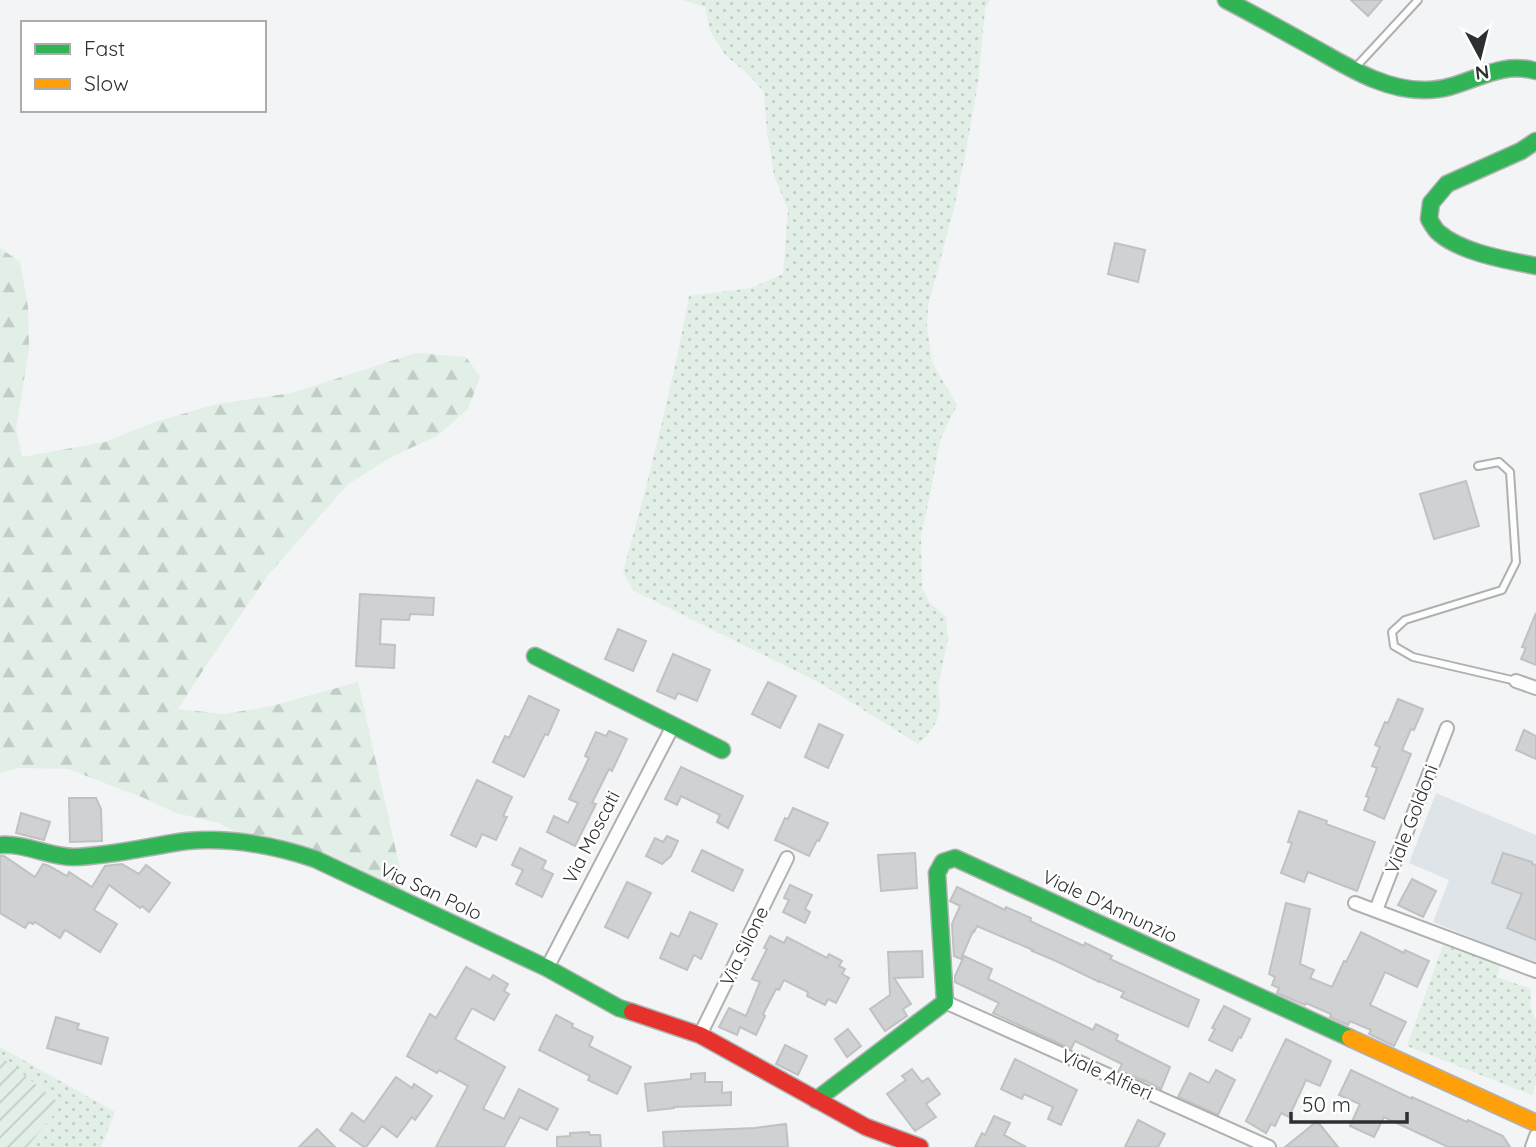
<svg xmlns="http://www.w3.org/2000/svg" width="1536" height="1147" font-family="Quicksand,sans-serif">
<defs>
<pattern id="grass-dots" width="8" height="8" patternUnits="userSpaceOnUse" patternTransform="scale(1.75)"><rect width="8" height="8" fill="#e1efe7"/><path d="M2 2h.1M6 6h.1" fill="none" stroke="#c1cdc6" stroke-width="1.8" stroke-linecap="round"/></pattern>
<pattern id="forest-firs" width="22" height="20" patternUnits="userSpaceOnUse" patternTransform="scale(1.75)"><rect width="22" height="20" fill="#e1efe7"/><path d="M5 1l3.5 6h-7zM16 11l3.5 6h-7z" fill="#c1cdc6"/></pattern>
<pattern id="garden-furrows" width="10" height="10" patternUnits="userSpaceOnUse" patternTransform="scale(1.75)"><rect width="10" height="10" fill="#e1efe7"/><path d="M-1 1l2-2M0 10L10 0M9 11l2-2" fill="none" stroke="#c1cdc6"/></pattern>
</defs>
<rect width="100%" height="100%" fill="#f2f4f5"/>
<polygon fill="#dfe4e8" points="1436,793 1536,835 1536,965 1433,922 1449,880 1409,863"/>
<g fill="url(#grass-dots)">
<path d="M683 0H990L985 9 978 84 965 156 954 208 928 306 927 328 932 362 957 405 940 440 931 490 921 536 922 588 930 603 946 617 948 639 938 686 940 705 937 721 928 734 918 744 822 684 633 590 623 572C648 481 672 389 689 296L751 288 783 274 788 210 774 175 767 131 764 92 746 72 726 56 710 31 705 7Z"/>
<polygon points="1443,945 1500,965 1497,977 1531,989 1530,1005 1536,1021 1536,1082 1532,1095 1407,1046"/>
<polygon points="0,1047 115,1112 101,1147 0,1147"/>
</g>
<polygon fill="url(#forest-firs)" points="0,248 20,262 28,307 29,349 16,430 22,457 105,442 155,422 217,404 292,393 416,353 466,357 480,377 468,409 437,436 393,456 347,485 268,575 207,664 178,709 224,714 272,706 358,682 408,904 255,842 219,823 176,813 144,798 68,769 19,768 0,773"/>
<polygon fill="url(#garden-furrows)" points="0,1056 62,1105 27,1147 0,1147"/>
<g fill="#d0d1d2" stroke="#c0c2c2" stroke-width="2">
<polygon points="1351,0 1382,0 1368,16"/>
<polygon points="1115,243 1145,250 1138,282 1108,274"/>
<polygon points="1466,481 1479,526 1434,539 1420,494"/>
<polygon points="360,594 434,598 433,615 410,614 409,620 381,619 380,644 395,645 394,668 356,666"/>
<polygon points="1536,613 1536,665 1521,659 1526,648 1522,647"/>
<polygon points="618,629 646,641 633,671 605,659"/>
<polygon points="673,654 710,670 697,701 678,693 675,699 657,691"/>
<polygon points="768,682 796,696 780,728 752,714"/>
<polygon points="529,696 559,710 548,735 545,734 524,777 493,762 505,736 509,738"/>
<polygon points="1398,699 1423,709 1414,730 1411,729 1402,750 1411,754 1384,819 1364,810 1369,798 1366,796 1377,768 1372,766 1380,747 1375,745 1385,722 1388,723"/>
<polygon points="819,724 843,735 828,768 805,757"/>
<polygon points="1524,730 1536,736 1536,759 1516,750"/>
<polygon points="609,731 627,739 612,771 609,769 592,803 596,804 575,846 547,832 554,816 568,823 578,803 569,799 589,758 585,756 596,732 606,736"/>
<polygon points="681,767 743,796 728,828 717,822 720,815 681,796 677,805 665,799"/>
<polygon points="477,780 512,797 503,816 507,817 496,840 482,834 476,847 451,835"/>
<polygon points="69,798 96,798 101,809 102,841 70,842"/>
<polygon points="793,808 828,823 819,841 817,840 809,856 775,840 785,818 788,819"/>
<polygon points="1299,811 1327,821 1326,824 1375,842 1357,891 1308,872 1304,882 1281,873 1292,843 1288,842"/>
<polygon points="21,813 50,822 44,840 16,833"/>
<polygon points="667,836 678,841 671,856 662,864 646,856 655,838 663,842"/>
<polygon points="520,848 546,861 542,869 553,874 542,897 516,884 523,870 512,865"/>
<polygon points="702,850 743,870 733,891 692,871"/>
<polygon points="915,853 917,888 881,891 878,855"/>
<polygon points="1503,853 1532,862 1532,864 1536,865 1536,940 1507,928 1522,894 1492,883"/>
<polygon points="0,856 4,856 35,877 43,864 49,866 67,876 69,872 92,887 105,866 122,864 139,874 146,865 170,883 149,912 142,906 140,908 109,885 94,910 117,924 100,952 65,930 60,938 35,922 33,924 29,922 25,928 0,913"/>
<polygon points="1412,879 1436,891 1423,917 1398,905"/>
<polygon points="627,882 651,893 628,938 605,927"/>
<polygon points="790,885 812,895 805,909 810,912 805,923 783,912 789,900 784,898"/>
<polygon points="957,887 1005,910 1006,907 1031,918 1030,921 1084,946 1085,943 1112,956 1110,959 1199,1000 1188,1027 1121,997 1124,992 1099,981 1099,982 1056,961 1032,951 1033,950 977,926 974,932 973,931 961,959 954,956 952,924 960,906 950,901"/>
<polygon points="1286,903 1310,909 1300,964 1314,970 1310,978 1332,987 1344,961 1346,962 1361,932 1404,953 1405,950 1429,961 1417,987 1385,972 1370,1005 1406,1022 1394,1046 1369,1034 1371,1030 1350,1021 1348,1025 1330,1017 1331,1014 1306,1003 1305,1005 1277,993 1279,988 1272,985 1275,977 1269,974"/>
<polygon points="690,912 717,924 701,959 694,955 687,970 660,958 671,933 679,937"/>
<polygon points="770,936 784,943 787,937 827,958 829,954 842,961 839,966 845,969 842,974 849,978 836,1003 828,999 825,1005 807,996 808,992 784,980 779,990 776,989 763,1014 765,1016 756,1035 740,1027 737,1035 719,1027 729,1008 746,1016 760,982 752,979 767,949 764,948"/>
<polygon points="922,951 923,977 894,978 911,1004 903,1009 907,1016 885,1031 870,1009 890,995 888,952"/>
<polygon points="964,956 992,969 988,979 1093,1030 1096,1024 1118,1035 1116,1040 1170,1067 1161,1089 1144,1080 1144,1081 1119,1070 1122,1064 1075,1041 1071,1049 993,1013 999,1003 955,982 955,976"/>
<polygon points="466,967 490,980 493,975 508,984 504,991 509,994 494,1020 472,1008 455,1039 505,1067 483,1109 504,1119 519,1089 558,1109 547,1130 520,1117 504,1147 436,1147 468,1086 439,1070 437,1073 407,1056 430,1014 436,1018"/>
<polygon points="1224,1006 1250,1019 1241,1038 1239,1037 1232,1051 1209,1040 1215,1029 1212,1028"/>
<polygon points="556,1015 573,1024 572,1027 593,1037 589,1046 631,1067 617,1094 588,1080 590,1076 539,1050"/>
<polygon points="56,1017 79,1024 77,1029 108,1038 101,1064 47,1048"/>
<polygon points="848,1029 861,1046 847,1057 835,1039"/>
<polygon points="1286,1039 1331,1061 1320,1086 1306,1080 1289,1117 1281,1113 1275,1126 1271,1124 1266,1133 1246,1121"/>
<polygon points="785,1045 807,1056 798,1075 776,1064"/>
<polygon points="1015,1059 1077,1090 1061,1125 1048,1119 1053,1107 1024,1094 1022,1099 1001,1089"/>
<polygon points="912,1069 922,1082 928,1078 940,1094 926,1104 936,1117 915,1131 887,1094 906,1080 902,1076"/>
<polygon points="1216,1070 1235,1080 1218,1115 1178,1097 1190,1073 1209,1083"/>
<polygon points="1351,1070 1412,1099 1412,1097 1467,1122 1468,1120 1503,1136 1510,1147 1448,1147 1384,1117 1374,1137 1350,1126 1360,1104 1339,1095"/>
<polygon points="705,1073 705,1082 722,1082 722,1093 731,1092 731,1105 674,1107 674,1108 648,1111 645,1084 691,1079 691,1074"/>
<polygon points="396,1077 412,1088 414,1084 432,1096 415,1120 412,1117 397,1137 382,1126 366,1147 364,1147 340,1130 352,1113 364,1122"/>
<polygon points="994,1116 1010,1123 1004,1135 1026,1147 975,1147 982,1133 985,1135"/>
<polygon points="1138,1120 1165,1134 1158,1147 1125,1147"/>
<polygon points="1317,1121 1338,1147 1285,1147 1305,1131"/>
<polygon points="786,1124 788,1147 664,1147 663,1132 755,1128"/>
<polygon points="317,1129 335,1147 299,1147"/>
<polygon points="589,1132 590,1135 600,1135 601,1147 557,1147 557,1137 570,1136 570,1133"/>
</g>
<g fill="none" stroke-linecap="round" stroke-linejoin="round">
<defs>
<g id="lane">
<polyline points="1355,68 1418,0"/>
<polyline points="1478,466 1499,462 1510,472 1516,562 1502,590 1405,620 1392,632 1394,646 1413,657 1516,681"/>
</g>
<g id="street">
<polyline points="1516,681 1536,688"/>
<polyline points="1355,903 1536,971"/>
<polyline points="1376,910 1447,728"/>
<polyline points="547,968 673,726"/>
<polyline points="945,1002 1269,1147"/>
<polyline points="700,1035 787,858"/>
<polyline points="1532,1147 1536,1136"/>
</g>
<g id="fast">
<path d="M1226 0C1253 14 1280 29 1307 44 1344 64 1382 91 1426 90 1466 90 1495 59 1536 71"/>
<path d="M1536 141 1521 151 1447 184 1431 203 1429 219C1432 224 1435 230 1439 233 1462 253 1507 260 1536 266"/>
<polyline points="535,656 722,750"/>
<path d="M0 845C26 843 49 857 74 857 113 856 149 846 187 841 231 837 273 845 315 859L547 968 619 1008 632 1012"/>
<polyline points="816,1100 945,1002 937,873 943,862 955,858 1350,1038"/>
</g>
<polyline id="slow" points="1350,1038 1536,1123"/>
<polyline id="jam" points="632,1012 700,1035 866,1127 920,1147"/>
</defs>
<use href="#lane" stroke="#afb1b1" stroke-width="10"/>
<use href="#street" stroke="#afb1b1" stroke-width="16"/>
<use href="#fast" stroke="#afb1b1" stroke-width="19"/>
<use href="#slow" stroke="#afb1b1" stroke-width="19"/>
<use href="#jam" stroke="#afb1b1" stroke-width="19"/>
<use href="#lane" stroke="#fdfdfe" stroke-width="6"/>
<use href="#street" stroke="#fdfdfe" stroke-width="12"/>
<use href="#fast" stroke="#30b455" stroke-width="16"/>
<use href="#slow" stroke="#ff9f0a" stroke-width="16"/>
<use href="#jam" stroke="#e5322d" stroke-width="16"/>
</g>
<g text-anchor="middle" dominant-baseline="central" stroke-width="5" stroke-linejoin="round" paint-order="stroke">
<g font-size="19" fill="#2e2f30" stroke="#fff">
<text transform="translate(1411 819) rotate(-69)">Viale Goldoni</text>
<text transform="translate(591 837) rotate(-63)">Via Moscati</text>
<text transform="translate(431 891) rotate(25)">Via San Polo</text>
<text transform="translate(1110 906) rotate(25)">Viale D'Annunzio</text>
<text transform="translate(744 946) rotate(-64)">Via Silone</text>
<text transform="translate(1107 1074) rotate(24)">Viale Alfieri</text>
</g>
</g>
<rect x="21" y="21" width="245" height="91" fill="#ffffff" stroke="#abacac" stroke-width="2"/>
<rect x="35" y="44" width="35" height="10" fill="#30b455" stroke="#abacac" stroke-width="2"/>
<text x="84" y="56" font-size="21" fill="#2e2f30">Fast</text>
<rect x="35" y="79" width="35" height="10" fill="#ff9f0a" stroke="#abacac" stroke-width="2"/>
<text x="84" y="91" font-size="21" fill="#2e2f30">Slow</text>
<g transform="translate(1480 56) rotate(173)" stroke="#ffffff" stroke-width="5" paint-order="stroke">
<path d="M0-5L12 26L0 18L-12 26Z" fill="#2e2f30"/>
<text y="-10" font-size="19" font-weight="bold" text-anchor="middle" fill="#2e2f30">N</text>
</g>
<path d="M1291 1112v10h116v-10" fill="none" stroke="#2e2f30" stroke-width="3.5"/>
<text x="1302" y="1112" font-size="21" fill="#2e2f30" stroke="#ffffff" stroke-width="5" paint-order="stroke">50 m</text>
</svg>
